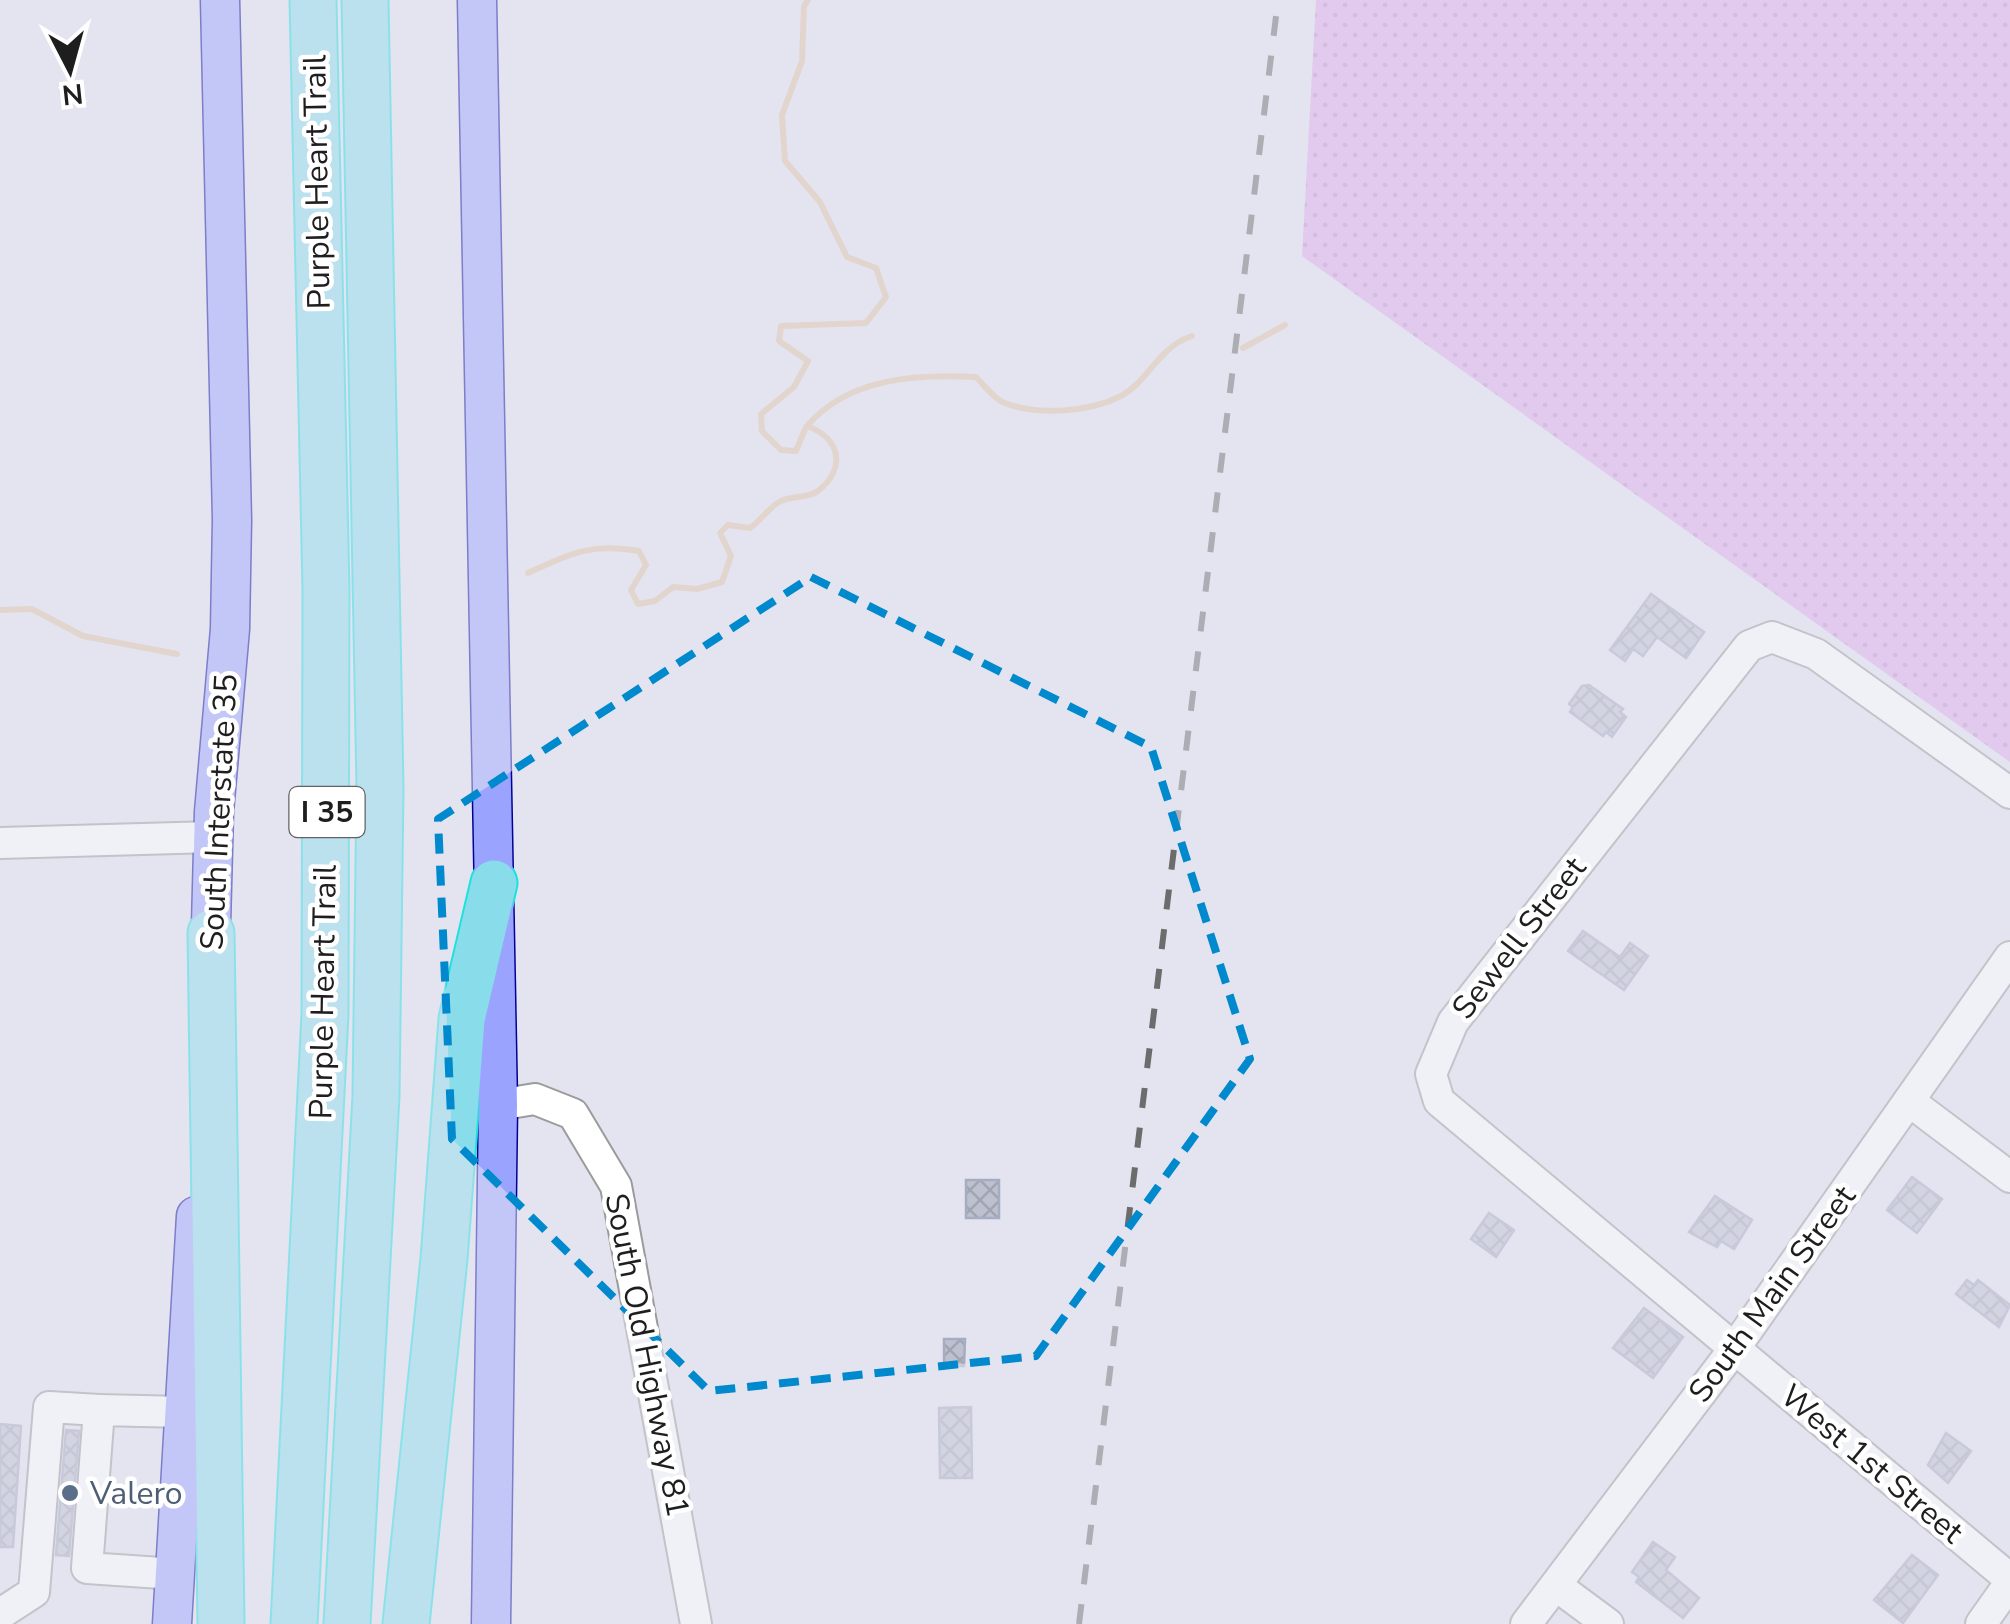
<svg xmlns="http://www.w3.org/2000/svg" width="2010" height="1624" font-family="'Nunito Sans',sans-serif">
<defs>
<pattern id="grass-dots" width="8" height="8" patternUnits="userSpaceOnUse" patternTransform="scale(2.5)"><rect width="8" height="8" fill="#e1a8ec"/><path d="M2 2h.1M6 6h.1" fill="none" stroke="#c190ca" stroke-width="1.8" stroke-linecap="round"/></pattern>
<pattern id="building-cross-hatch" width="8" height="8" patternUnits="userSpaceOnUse" patternTransform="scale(2.5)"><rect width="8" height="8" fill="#bdc1cf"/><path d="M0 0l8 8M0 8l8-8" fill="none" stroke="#a2a5b1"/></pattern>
</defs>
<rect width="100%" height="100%" fill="#e4e4f0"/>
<polygon fill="url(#grass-dots)" points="1316,0 2010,0 2010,762 1302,256"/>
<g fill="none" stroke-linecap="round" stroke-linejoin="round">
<g stroke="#dfc4a3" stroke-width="6">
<polyline points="1243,348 1285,325"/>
<polyline points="806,427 796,451 781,450 762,431 761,414 794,387 808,361 779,341 781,326 866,323 886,297 876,268 847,257 820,202 785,161 782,115 802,61 804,6 808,0"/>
<path d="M528 573C572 553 590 543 639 551L646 565 631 590 638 604 655 601 673 587 697 589 722 582 731 556 720 533 728 525 750 528C760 521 770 507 779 502 790 495 807 499 818 491 847 468 840 438 807 426 848 378 915 374 976 377 985 386 994 399 1005 403 1037 416 1090 412 1121 396 1149 381 1158 347 1192 336"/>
<polyline points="0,610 32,609 83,636 177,654"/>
</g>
</g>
<g fill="url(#building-cross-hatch)" stroke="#a6acc2" stroke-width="2.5">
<polygon points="1651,594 1704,632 1686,658 1657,637 1643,656 1633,649 1625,661 1610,650"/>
<polygon points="1589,685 1623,709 1620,712 1626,717 1612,737 1606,732 1603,736 1570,712 1573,707 1569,704 1582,686"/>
<polygon points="1583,931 1620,957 1630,943 1648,956 1624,990 1568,951"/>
<polygon points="1912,1177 1942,1199 1917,1233 1887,1210"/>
<rect x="966" y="1180" width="33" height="38"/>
<polygon points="1715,1196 1752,1220 1734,1249 1721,1241 1717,1247 1689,1232"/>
<polygon points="1489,1213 1514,1230 1496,1257 1471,1239"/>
<polygon points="1967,1280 1974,1285 1978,1280 2010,1305 1999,1327 1956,1294"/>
<polygon points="1644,1308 1683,1337 1653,1378 1613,1348"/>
<polygon points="944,1339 965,1339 964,1366 944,1366"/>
<polygon points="971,1407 972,1478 940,1478 939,1408"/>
<polygon points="0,1424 21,1426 13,1547 0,1547"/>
<polygon points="66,1430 79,1431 69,1556 56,1555"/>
<polygon points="1946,1433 1971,1451 1948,1483 1928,1465"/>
<polygon points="1653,1542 1675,1557 1666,1570 1699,1598 1683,1618 1636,1582 1639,1577 1632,1572"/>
<polygon points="1912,1555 1938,1575 1903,1623 1874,1600"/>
</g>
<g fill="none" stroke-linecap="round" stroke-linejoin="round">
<defs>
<g id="minor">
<polyline points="2010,793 1816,654 1772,637 1749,646 1453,1022 1431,1074 1439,1101 2010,1579"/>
<polyline points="0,843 213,837"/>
<polyline points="1909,1101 2010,1177"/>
<polyline points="498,1105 535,1099 573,1114 616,1186 696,1624"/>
<polyline points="176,1574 87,1568 99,1410 185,1412"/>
<polyline points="1558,1587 1608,1624"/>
<polyline points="0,1614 34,1592 49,1407 99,1410"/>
<polyline points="1526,1624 1734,1349 2010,957"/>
<polyline points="1981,1624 2010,1583"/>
</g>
<g id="major">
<polyline points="477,0 498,1105 491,1624"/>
<polyline points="210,962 214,812 230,629 232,520 220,0"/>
<polyline points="172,1624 196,1216"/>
</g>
<g id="highway">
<polyline points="211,933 221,1624"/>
<polyline points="294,1624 325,1014 326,590 313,0"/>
<polyline points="347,1624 376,1096 380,788 365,0"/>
<polyline points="406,1624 444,1259 462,1019 494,883"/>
</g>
</defs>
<use href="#minor" stroke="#9b9b9b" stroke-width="34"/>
<use href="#major" stroke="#000199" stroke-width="41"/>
<use href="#highway" stroke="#1ee1de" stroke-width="49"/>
<use href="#minor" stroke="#fff" stroke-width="30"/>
<use href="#major" stroke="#9aa4ff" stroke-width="38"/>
<use href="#highway" stroke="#89dcea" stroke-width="45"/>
<polyline stroke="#6c6c6c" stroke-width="6" stroke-dasharray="20 20" stroke-linecap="butt" points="1079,1624 1278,0"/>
</g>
<path d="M0 0H2010V1624H0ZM811 577 1151 747 1250 1059 1036 1356 709 1391 452 1139 438 819Z" fill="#e4e4f0" fill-opacity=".55" fill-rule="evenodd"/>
<path fill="none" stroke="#0089cd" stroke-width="8" stroke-dasharray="20 12" stroke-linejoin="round" d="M811 577 1151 747 1250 1059 1036 1356 709 1391 452 1139 438 819Z"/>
<circle fill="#5c6f8a" stroke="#fff" stroke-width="4" cx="70" cy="1493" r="10"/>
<g text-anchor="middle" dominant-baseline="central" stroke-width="9" stroke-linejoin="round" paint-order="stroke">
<rect fill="#fff" stroke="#626262" stroke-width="2.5" x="289.5" y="787" width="75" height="50" rx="8"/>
<g font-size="30" font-weight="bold" fill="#1e1e1e">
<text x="327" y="812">I 35</text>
</g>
<g font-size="32" fill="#1e1e1e" stroke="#fff">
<text transform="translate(317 182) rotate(-91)">Purple Heart Trail</text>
<text transform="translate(219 812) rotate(-87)">South Interstate 35</text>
<text transform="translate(1519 938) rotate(-52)">Sewell Street</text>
<text transform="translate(323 992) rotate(-89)">Purple Heart Trail</text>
<text transform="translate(1772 1294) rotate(-54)">South Main Street</text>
<text transform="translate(647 1355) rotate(79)">South Old Highway 81</text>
<text transform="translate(1872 1464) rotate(40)">West 1st Street</text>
</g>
<g font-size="32" fill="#4e5e75" stroke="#fff" text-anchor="start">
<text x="90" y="1493">Valero</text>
</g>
</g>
<g transform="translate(70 70) rotate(174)" stroke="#ffffff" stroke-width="8" paint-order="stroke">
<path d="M0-8L18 38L0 25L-18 38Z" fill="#1e1e1e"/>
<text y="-15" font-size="28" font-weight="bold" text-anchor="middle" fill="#1e1e1e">N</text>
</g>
</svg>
